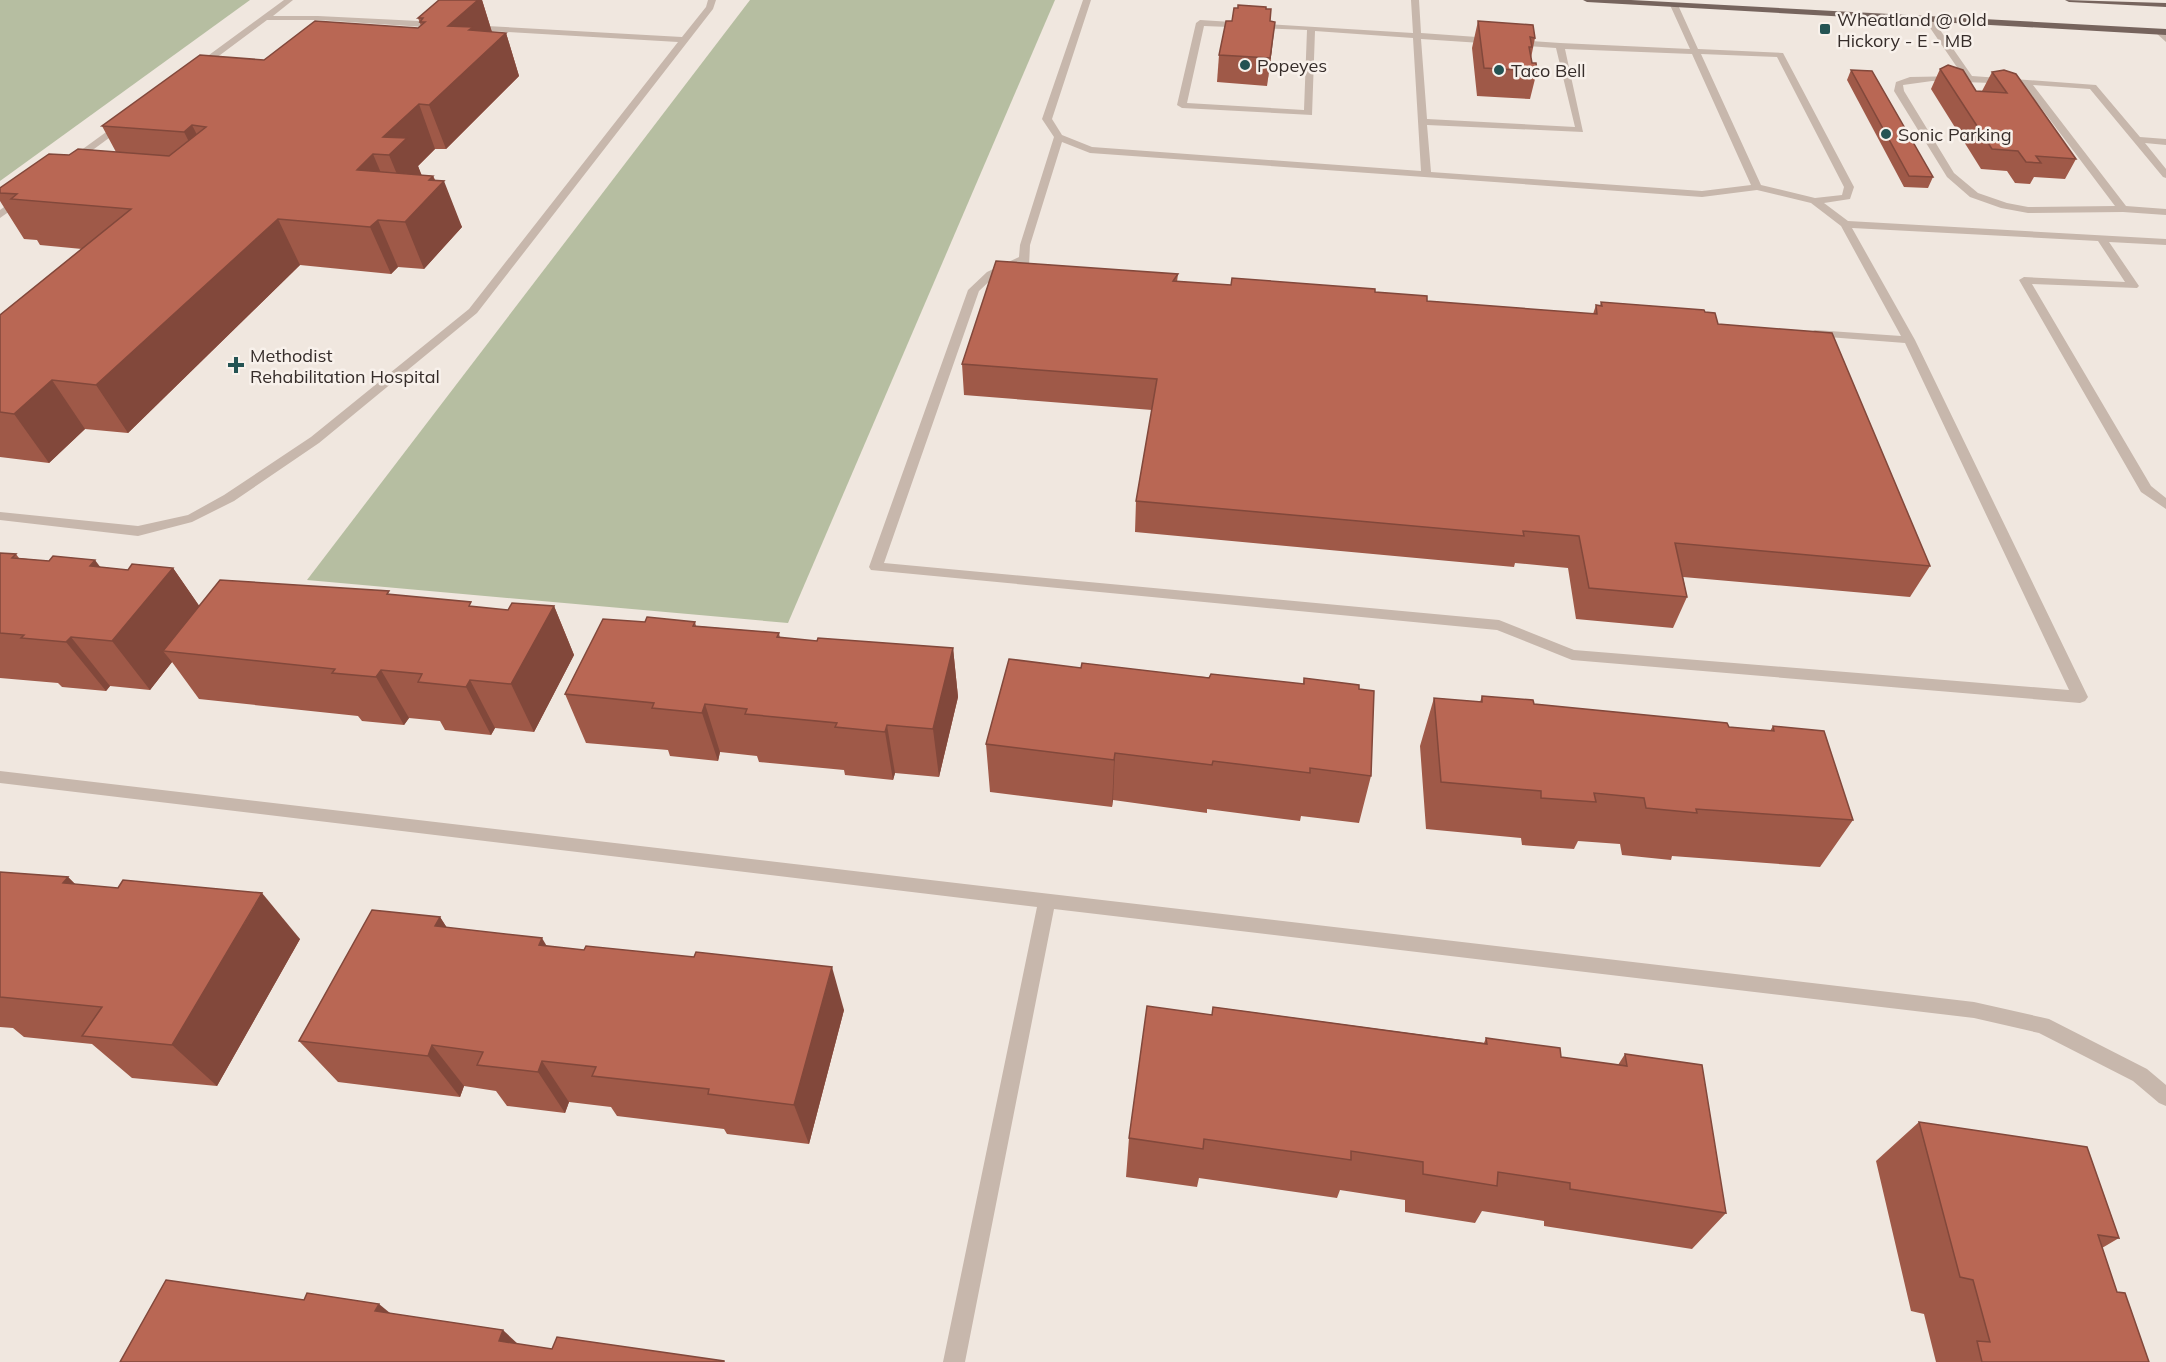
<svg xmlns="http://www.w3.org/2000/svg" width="2166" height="1362" font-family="Mulish,sans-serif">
<rect width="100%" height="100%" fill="#f0e7df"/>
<g fill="#b6bea1">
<polygon points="0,0 250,0 0,181"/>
<polygon points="750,0 1055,0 788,623 307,580"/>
</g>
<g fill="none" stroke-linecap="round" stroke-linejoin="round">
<g fill="#c7b7ac" fill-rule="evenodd">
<polygon points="284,0 293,0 273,16 318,16 439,22 443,25 439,28 318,20 267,20 200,70 194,70 194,66"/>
<polygon points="708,0 716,0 713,9 477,313 319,443 234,501 192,522 138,536 0,520 0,512 138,526 188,515 224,495 311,437 469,309 678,42 472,30 468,27 469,25 682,37 706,7"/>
<path d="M1083 0H1091L1052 119 1062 135 1092 147 1421 171 1413 38 1315 31 1312 115 1182 108 1177 105 1196 23 1200 20 1413 33 1411 0H1419L1421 33 1560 43 1690 49 1670 5 1674 3 1678 5 1698 49 1783 53 1854 187 1850 199 1824 203 1848 221 2166 239V245L2109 242 2139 286 2137 288 2032 284 2151 486 2166 498V509L2141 492 2019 280 2024 277 2125 282 2098 241 1852 228 1915 340 2088 697 2085 701 2080 703 1572 660 1497 630 871 570 869 567 968 290 987 272 1019 257 1020 245 1054 137 1042 119ZM1204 26 1307 30 1304 110 1187 103ZM1421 39 1556 48 1575 127 1427 119ZM1565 49 1692 54 1751 185 1702 191 1431 172 1427 125 1583 132ZM1701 54 1777 57 1844 187 1842 195 1815 198 1761 185ZM1062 142 1090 153 1702 197 1757 190 1811 203 1841 226 1901 336 1815 330 1809 333 1815 336 1905 343 2069 690 1574 650 1499 620 884 563 979 291 995 276 1019 265 1024 269 1029 266 1030 245Z"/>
<path d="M1928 17H1931L1972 76 2096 85 2140 137 2166 139V145L2145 143 2166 169V178L2163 177 2090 89 2033 85 2126 206 2166 209V215L2123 212 2028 213 2001 208 1970 197 1947 177 1894 91 1896 82 1910 77 1963 76 1924 19ZM1932 81 2023 84 2115 206 2028 207 2007 203 1978 193 1954 173 1904 91 1903 85Z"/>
<polygon points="2159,29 2166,34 2166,42 2155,32"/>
<polygon points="120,122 128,124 75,163 69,163 69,159"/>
<polygon points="18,197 27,199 0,218 0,210"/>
<polygon points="0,771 1974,1002 2049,1019 2147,1069 2166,1085 2166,1106 2159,1103 2133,1081 2039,1033 1974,1018 1054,909 965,1362 943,1362 1037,907 0,783"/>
</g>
<g fill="#76645d" fill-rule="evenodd">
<polygon points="1583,0 1631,0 2166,29 2166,35 1587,2"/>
<polygon points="2065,0 2166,3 2166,7 2069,2"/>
</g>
</g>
<g fill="#9f5948">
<polygon points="439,0 482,0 492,32 506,33 519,76 446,149 435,149 418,166 421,175 433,176 462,227 424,269 398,267 391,274 300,265 128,433 85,429 49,463 0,457 0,315 82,249 40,245 37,240 24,239 0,201 0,188 69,155 116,152 102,126 264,60 418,28 421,26 418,18"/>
<polygon points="1266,9 1270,21 1272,49 1267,86 1217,82 1219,55 1232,21"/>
<polygon points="1478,21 1535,38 1531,58 1532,63 1537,71 1530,99 1477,96 1472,48"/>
<polygon points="1940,69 1976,91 1982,91 1992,72 2076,159 2065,179 2034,177 2030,184 2015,183 2007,171 1981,169 1931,89"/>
<polygon points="1851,70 1933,177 1928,188 1904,187 1847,80"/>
<polygon points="1178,274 1177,282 1231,285 1375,292 1427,301 1593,314 1596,305 1600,306 1601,302 1705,312 1718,324 1930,566 1910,597 1683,577 1687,597 1673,628 1576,619 1568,568 1515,563 1514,567 1135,532 1136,501 1152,410 964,395 962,364"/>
<polygon points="0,553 16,554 19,558 101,567 128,570 173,568 199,606 391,595 473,607 508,610 554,606 574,655 534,732 495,728 491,735 445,730 440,721 409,718 404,725 362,721 358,716 199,699 172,662 150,690 110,686 106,691 62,687 58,683 0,678"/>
<polygon points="645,622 695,622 696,626 779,633 780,638 817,641 953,648 958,697 939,777 895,773 893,780 845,775 844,770 759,762 757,756 720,752 718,761 670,756 668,750 586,743 565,694"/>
<polygon points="1081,668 1303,684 1304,678 1359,689 1371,776 1359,823 1301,816 1300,821 1207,809 1207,813 1113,800 1112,807 990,792 986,744"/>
<polygon points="1482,696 1534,704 1729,727 1770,731 1773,726 1853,820 1820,867 1672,856 1671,860 1622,855 1620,844 1578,841 1574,849 1522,845 1521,838 1426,829 1420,746 1434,698 1480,702"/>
<polygon points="0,872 68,877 75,884 300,939 217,1086 132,1078 92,1044 24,1037 13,1028 0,1027"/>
<polygon points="440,917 447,928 547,946 844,1010 809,1144 727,1134 724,1129 617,1116 611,1107 569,1102 565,1113 507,1106 496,1091 464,1086 460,1097 338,1082 299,1041"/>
<polygon points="1213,1007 1484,1043 1486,1038 1561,1057 1618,1065 1625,1054 1726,1213 1692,1249 1544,1226 1544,1221 1482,1211 1475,1223 1405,1212 1405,1200 1340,1190 1337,1198 1199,1178 1197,1187 1126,1177 1129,1138 1212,1015"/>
<polygon points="1919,1122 2119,1238 2102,1248 2117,1292 2149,1362 1936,1362 1924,1314 1911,1311 1876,1161"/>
</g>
<g fill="#82483b">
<polygon points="478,0 482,0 494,39 506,33 519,76 446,149 429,105 448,26"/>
<polygon points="1275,22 1272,49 1267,86 1270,58"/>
<polygon points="419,104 435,149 418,166 425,183 408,201 389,155 383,137"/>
<polygon points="192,125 215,170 207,177 184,132"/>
<polygon points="373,154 392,199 357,170"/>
<polygon points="433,176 437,188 444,181 462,227 424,269 405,222 429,180"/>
<polygon points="278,219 300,265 128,433 96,385"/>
<polygon points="378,220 398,267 391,274 370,227"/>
<polygon points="52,380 85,429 49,463 14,414"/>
<polygon points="95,560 132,609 90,566"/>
<polygon points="173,568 207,617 163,651 172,662 150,690 112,641"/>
<polygon points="554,606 574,655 534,732 511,684"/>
<polygon points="71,637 110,686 106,691 66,642"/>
<polygon points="953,648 958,697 939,777 933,729"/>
<polygon points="381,670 409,718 404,725 376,677"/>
<polygon points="470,680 495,728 491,735 466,687"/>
<polygon points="705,704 720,752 718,761 702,713"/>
<polygon points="887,725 895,773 893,780 885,732"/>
<polygon points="1115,753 1113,800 1112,807 1114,760"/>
<polygon points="68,877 114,923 63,883"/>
<polygon points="262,893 300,939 217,1086 172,1045"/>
<polygon points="440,917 469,962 435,926"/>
<polygon points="542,938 568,982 539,945"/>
<polygon points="832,967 844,1010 809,1144 794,1105"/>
<polygon points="432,1045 464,1086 460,1097 428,1056"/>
<polygon points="542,1061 569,1102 565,1113 538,1072"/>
<polygon points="379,1304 418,1336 375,1311"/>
<polygon points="503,1330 536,1361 499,1341"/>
</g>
<g fill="#b96754" stroke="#82483b" stroke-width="1.5">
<polygon points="439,0 478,0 448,26 473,27 469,30 506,33 429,105 419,104 383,137 407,138 389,155 373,154 357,170 433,176 429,180 444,181 405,222 378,220 370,227 278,219 96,385 52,380 14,414 0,412 0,315 131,209 11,199 17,194 0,193 0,188 49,154 69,155 78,149 169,156 206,127 192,125 184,132 102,126 200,55 264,60 315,21 418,28 425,22 420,22 423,18 418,18"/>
<polygon points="1238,5 1266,7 1266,9 1271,9 1270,21 1275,22 1270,58 1219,55 1226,21 1232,21 1234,8 1238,8"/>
<polygon points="1478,21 1533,25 1535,38 1530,37 1532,47 1529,47 1532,63 1536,63 1537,71 1484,68"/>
<polygon points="1948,65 1963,70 1976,91 2007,93 1992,72 2004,70 2016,74 2076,159 2036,156 2041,163 2026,162 2018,151 1992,149 1940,69"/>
<polygon points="1851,70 1872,71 1933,177 1909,176"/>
<polygon points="996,261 1178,274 1173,281 1231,285 1232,278 1375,289 1375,292 1427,296 1427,301 1597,314 1596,305 1602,306 1601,302 1704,310 1705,312 1715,313 1718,324 1832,333 1930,566 1675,543 1687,597 1589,588 1579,536 1523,531 1524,536 1136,501 1157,379 962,364"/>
<polygon points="0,553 16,554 12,558 49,561 53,556 95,560 90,566 128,570 132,564 173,568 112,641 71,637 66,642 21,638 24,635 0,633"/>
<polygon points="220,580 389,591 387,594 471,602 469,606 508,610 512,603 554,606 511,684 470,680 466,687 418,682 422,674 381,670 376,677 332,673 335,669 163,651"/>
<polygon points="647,617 695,622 693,626 779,633 777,637 817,641 818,638 953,648 933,729 887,725 885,732 835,727 837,723 745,714 747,709 705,704 702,713 652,708 654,703 565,694 603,619 645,622"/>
<polygon points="1009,659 1081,668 1082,663 1209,678 1211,674 1304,684 1304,678 1359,685 1359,689 1374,691 1371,776 1310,768 1310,773 1213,761 1212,765 1115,753 1114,760 986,744"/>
<polygon points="1482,696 1533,700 1534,704 1727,723 1729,727 1774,731 1773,726 1824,731 1853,820 1696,809 1697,813 1646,808 1644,798 1594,793 1596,802 1541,798 1541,791 1441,782 1434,698 1482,702"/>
<polygon points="0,872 68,877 63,883 118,888 123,880 262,893 172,1045 82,1036 102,1007 0,997"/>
<polygon points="372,910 440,917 435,926 542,938 539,945 584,950 586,946 694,957 696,952 832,967 794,1105 708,1094 709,1089 592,1076 596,1067 542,1061 538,1072 477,1065 483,1052 432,1045 428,1056 299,1041"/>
<polygon points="1147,1006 1212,1015 1213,1007 1487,1044 1486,1038 1560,1048 1561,1057 1627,1066 1625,1054 1702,1065 1726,1213 1570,1189 1570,1183 1498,1172 1497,1186 1423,1174 1423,1162 1351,1151 1351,1160 1204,1139 1203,1149 1129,1138"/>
<polygon points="1919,1122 2087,1147 2119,1238 2098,1235 2117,1292 2125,1293 2149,1362 1982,1362 1977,1341 1990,1342 1973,1280 1960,1277"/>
<polygon points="166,1280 304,1300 307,1293 379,1304 375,1311 503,1330 499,1341 552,1349 557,1337 724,1361 724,1362 120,1362"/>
</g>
<g fill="#245353" stroke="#f8f1eb" stroke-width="2">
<rect x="1819" y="23" width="12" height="12" rx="3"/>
<circle cx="1245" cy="65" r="6"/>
<circle cx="1499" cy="70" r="6"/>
<circle cx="1886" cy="134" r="6"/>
<path d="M233 356h6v6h6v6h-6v6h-6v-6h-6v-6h6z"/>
</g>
<g text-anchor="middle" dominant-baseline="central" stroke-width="5" stroke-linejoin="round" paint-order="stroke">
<g font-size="18" fill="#362d2a" stroke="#f8f1eb" text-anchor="start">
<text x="1837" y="19">Wheatland @ Old<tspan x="1837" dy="21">Hickory - E - MB</tspan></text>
<text x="1257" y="65">Popeyes</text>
<text x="1511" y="70">Taco Bell</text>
<text x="1898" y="134">Sonic Parking</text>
<text x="250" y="355">Methodist<tspan x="250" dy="21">Rehabilitation Hospital</tspan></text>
</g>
</g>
</svg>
